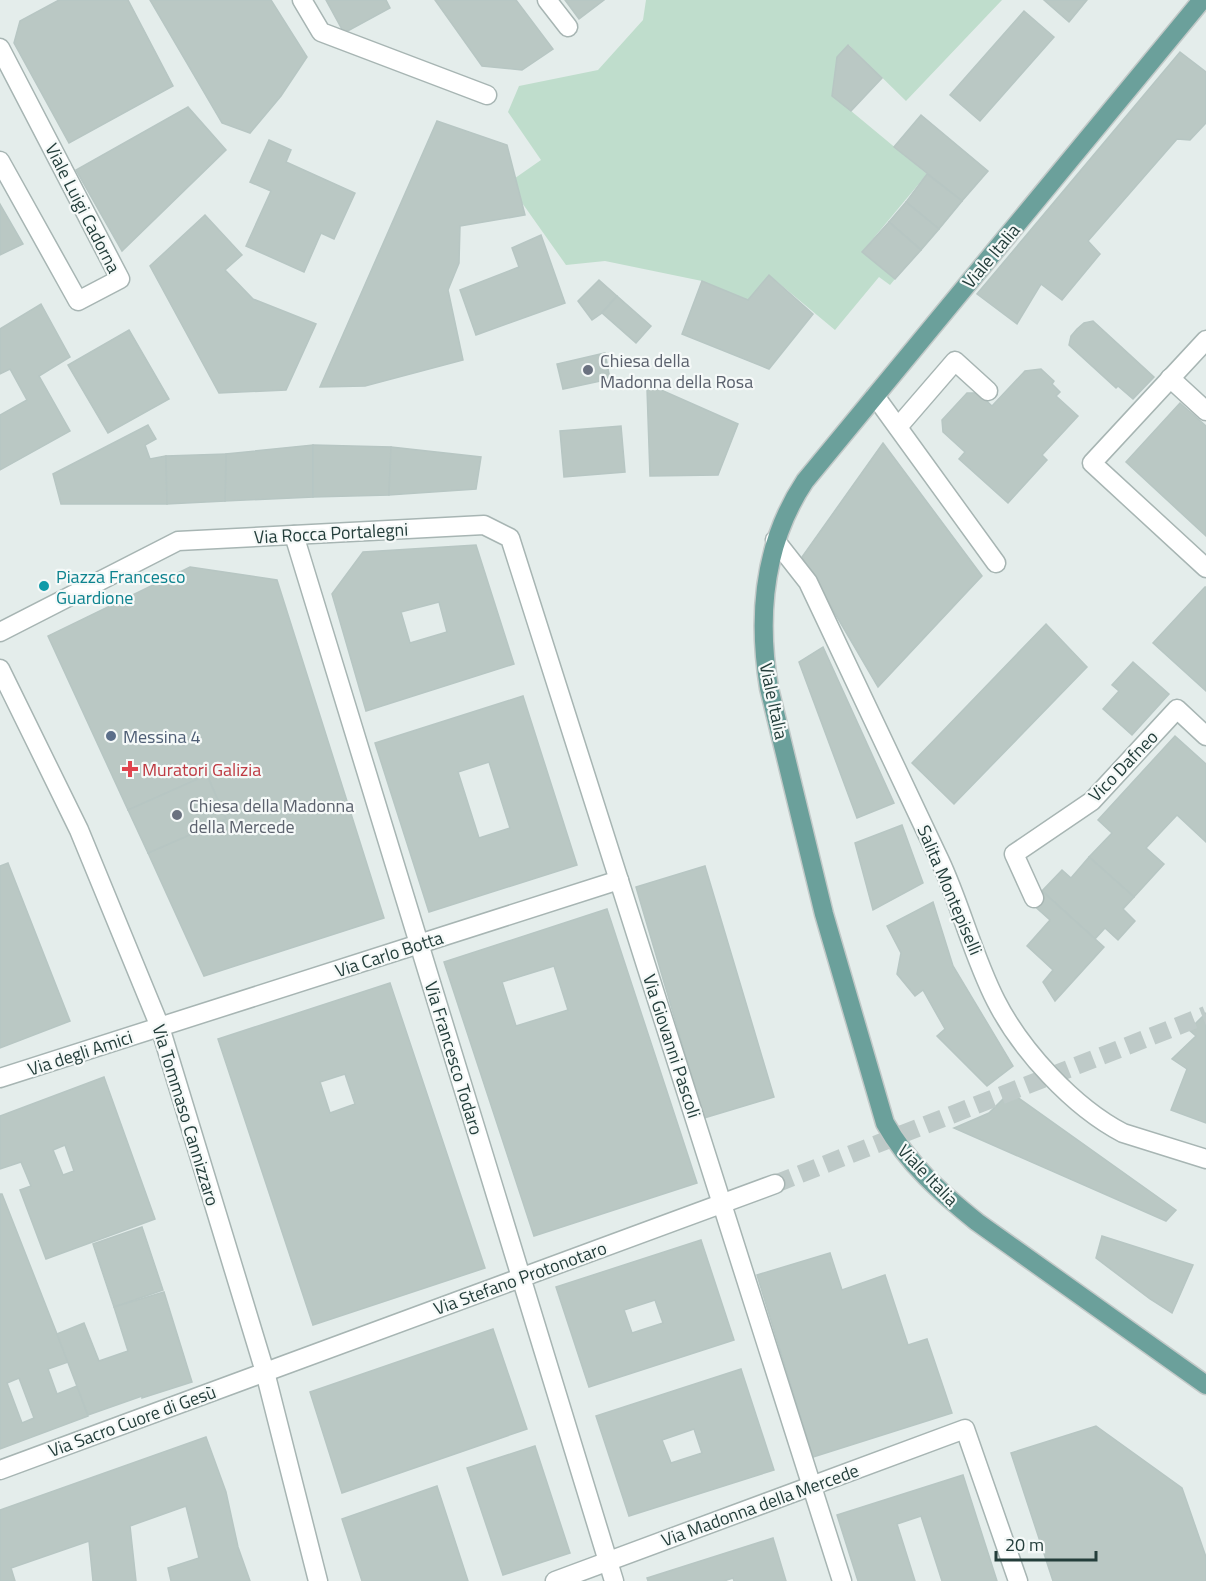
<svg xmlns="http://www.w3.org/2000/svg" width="1206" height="1581" font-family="'Titillium Web',sans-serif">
<rect width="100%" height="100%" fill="#e4edeb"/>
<polygon fill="#bfddcc" points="646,0 1002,0 906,101 849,45 837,57 833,96 927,174 862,252 895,279 890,285 879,277 835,330 769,275 748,300 702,281 605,261 566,265 508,183 541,160 508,112 519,86 598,70 643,20"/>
<g fill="#bac8c4" stroke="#b7c6c3" stroke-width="1.5" fill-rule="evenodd">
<polygon points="59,0 128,0 173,86 69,143 14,43 20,21"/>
<polygon points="150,0 271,0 307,57 281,96 250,133 222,123"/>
<polygon points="326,0 386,0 390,8 344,33"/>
<polygon points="435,0 516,0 553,49 522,70 482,66"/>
<polygon points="565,0 604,0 579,19"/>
<polygon points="1044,0 1087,0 1069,22"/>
<polygon points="1024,11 1054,37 980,121 950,95"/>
<polygon points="848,45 882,78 851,111 832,96 837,57"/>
<polygon points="1180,52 1206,72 1206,123 1190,140 1177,139 1088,241 1100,254 1062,300 1041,284 1017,324 977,294"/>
<polygon points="188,107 226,150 122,251 76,170"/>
<polygon points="921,115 988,171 962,201 894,147"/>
<polygon points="437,121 507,145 525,215 460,226 459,263 448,290 463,360 365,386 320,387"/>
<polygon points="269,140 291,150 286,162 355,193 334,239 321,233 304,272 246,246 271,191 250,182"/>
<polygon points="927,174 962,201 939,229 906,202"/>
<polygon points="906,202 939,229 921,250 889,222"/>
<polygon points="0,204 23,244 0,255"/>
<polygon points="205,215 242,255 225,270 253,299 316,324 286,390 219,393 150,266"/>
<polygon points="889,222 921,250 895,279 862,252"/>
<polygon points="541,235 565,303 476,335 460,290 519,267 512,248"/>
<polygon points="769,275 813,314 769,369 682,334 702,281 748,300"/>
<polygon points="599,280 617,296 602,313 592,320 578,301"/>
<polygon points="617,296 651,326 636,343 602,313"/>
<polygon points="41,304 70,357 39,376 70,431 0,470 0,415 27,400 10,369 0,374 0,329"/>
<polygon points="1093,321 1154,377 1133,399 1118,386 1116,388 1069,345 1071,336 1077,329 1084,323"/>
<polygon points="129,330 169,399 108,433 68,365"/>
<polygon points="605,353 610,379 563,389 557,364"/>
<polygon points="1041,369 1054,381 1052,384 1060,392 1056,396 1078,416 1042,455 1047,460 1008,503 959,459 965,452 943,432 942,420 967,393 978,393 992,406 1025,371"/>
<polygon points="652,386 738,424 718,475 650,476 647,389"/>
<polygon points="1180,403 1206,426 1206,536 1126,462"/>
<polygon points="148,425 156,439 145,445 150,459 166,456 167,504 61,504 53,474"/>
<polygon points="621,426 625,472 564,477 560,431"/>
<polygon points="883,443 982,576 878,687 802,557"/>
<polygon points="313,445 313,497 225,501 226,454"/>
<polygon points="313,445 391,447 389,495 313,497"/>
<polygon points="391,447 481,457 476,489 389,495"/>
<polygon points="226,454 225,501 167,504 166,456"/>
<path d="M476 545 514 664 366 711 332 594 363 552ZM439 602 447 632 410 643 401 612Z"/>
<polygon points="190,567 277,580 384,918 204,976 148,853 226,819 207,775 128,810 48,636"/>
<polygon points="1205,587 1206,587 1206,691 1153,643"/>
<polygon points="1046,624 1087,667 954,804 912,763"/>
<polygon points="823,647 894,803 857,818 799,662"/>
<polygon points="1133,662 1169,694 1132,735 1103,709 1119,691 1112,685"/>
<path d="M523 696 577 865 429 912 375 743ZM489 762 510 828 479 838 458 772Z"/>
<polygon points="1175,736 1206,764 1206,842 1177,815 1146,848 1164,864 1134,897 1089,857 1112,833 1098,820"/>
<polygon points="207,775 226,819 148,853 128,810"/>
<polygon points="902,825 923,883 873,910 855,843"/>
<polygon points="1089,857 1134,897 1123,909 1135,921 1118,940 1105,928 1095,939 1042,891 1062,870 1071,878"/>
<polygon points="8,863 70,1021 0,1048 0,866"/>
<polygon points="705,866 774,1097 704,1118 636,887"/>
<polygon points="1042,891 1104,947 1055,1001 1043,982 1053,970 1027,946 1050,920 1031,903"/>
<polygon points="933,902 953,966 1013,1066 987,1086 937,1036 945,1029 923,990 915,996 897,974 901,953 887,926"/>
<path d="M607 909 697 1183 534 1236 444 962ZM554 966 568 1010 516 1026 502 982Z"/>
<path d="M390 983 485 1268 313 1325 218 1039ZM345 1074 355 1104 330 1113 320 1082Z"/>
<polygon points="1206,1013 1206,1123 1171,1110 1187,1069 1172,1059 1196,1036 1189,1030"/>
<path d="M104 1077 155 1219 46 1259 20 1190 31 1186 21 1162 0 1169V1116ZM65 1145 74 1171 63 1175 53 1150Z"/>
<polygon points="1010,1092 1176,1210 1166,1221 954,1128 989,1113"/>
<path d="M0 1194H2L68 1362 48 1369 57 1394 77 1386 88 1416 0 1449ZM19 1378 34 1418 22 1423 7 1383Z"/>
<polygon points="142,1227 163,1290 114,1307 93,1244"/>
<polygon points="1102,1236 1193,1265 1172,1313 1150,1299 1096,1258"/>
<path d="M701 1240 734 1340 589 1387 556 1287ZM655 1300 663 1323 632 1333 624 1310Z"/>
<polygon points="830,1253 842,1290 885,1275 908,1345 927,1339 952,1413 813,1457 757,1275"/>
<polygon points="164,1292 192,1382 142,1398 142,1396 88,1415 57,1334 84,1323 99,1361 128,1351 114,1307"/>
<polygon points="493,1329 527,1429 342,1493 310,1392"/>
<path d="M741 1369 774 1470 629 1516 596 1416ZM694 1429 702 1453 671 1463 662 1440Z"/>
<polygon points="1096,1426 1182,1488 1206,1557 1206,1581 1053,1581 1011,1453"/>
<polygon points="206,1437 226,1492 238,1547 250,1581 171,1581 168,1568 199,1558 186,1506 130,1526 136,1581 93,1581 89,1541 11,1568 15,1581 0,1581 0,1510"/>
<polygon points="535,1446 570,1553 503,1575 467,1468"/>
<polygon points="963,1475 997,1581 942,1581 921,1516 897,1524 915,1581 858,1581 837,1515"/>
<polygon points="437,1486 468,1581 362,1581 342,1519"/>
<polygon points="773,1538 786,1581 734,1581 733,1578 724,1581 648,1581 647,1578"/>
</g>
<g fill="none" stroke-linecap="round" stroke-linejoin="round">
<polyline stroke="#becac8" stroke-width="18" stroke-dasharray="18 9" stroke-linecap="butt" points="775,1184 1206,1015"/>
<defs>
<g id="minor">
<polyline points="302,0 321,32 487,95"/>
<polyline points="547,0 568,27"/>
<polyline points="0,48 120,279 78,301 0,161"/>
<polyline points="1206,340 1092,463 1206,568"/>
<polyline points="1170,378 1206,411"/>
<polyline points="875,396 996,563"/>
<polyline points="898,427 955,361 988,391"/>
<polyline points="294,535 614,1581"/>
<path d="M775 540 808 582C852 675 896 768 940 861 961 906 973 956 996 1001 1021 1050 1073 1107 1123 1133L1206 1159"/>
<polyline points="0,632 178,541 484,525 510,538 842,1581"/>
<polyline points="0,669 79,830 160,1027 265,1372 318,1581"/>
<polyline points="1034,898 1014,854 1092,801 1177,709 1206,736"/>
<polyline points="0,1078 619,880"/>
<polyline points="0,1470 775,1184"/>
<polyline points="555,1581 965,1429 1018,1581"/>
</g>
<path id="major" d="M1202 0 805 481C763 544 757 615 769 688L824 914 885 1123C908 1164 941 1193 977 1222L1206 1385"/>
</defs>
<use href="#minor" stroke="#a7b5b3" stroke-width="21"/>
<use href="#major" stroke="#c2c9c8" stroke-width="21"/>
<use href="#minor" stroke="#fff" stroke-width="18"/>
<use href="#major" stroke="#6ba09b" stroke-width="18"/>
</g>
<g fill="#6b7280" stroke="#f5f9f8" stroke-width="2">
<circle cx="588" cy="370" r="6"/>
<circle cx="177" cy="815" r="6"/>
</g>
<circle fill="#0f9aa8" stroke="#f5f9f8" stroke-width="2" cx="44" cy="586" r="6"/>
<circle fill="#5c6f8a" stroke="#f5f9f8" stroke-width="2" cx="111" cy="736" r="6"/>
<path fill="#e0444e" stroke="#f5f9f8" stroke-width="2" d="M127 760h6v6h6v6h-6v6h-6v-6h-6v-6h6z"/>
<g text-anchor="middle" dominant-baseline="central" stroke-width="4.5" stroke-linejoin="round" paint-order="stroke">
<g font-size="18" fill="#243e3b" stroke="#f5f9f8">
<text transform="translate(83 208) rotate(63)">Viale Luigi Cadorna</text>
<text transform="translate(991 256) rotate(-50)">Viale Italia</text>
<text transform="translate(331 533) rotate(-3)">Via Rocca Portalegni</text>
<text transform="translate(774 701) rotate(78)">Viale Italia</text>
<text transform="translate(1123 766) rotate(-46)">Vico Dafneo</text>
<text transform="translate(950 890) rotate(67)">Salita Montepiselli</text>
<text transform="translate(389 954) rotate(-18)">Via Carlo Botta</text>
<text transform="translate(672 1046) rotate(72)">Via Giovanni Pascoli</text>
<text transform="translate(80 1053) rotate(-18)">Via degli Amici</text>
<text transform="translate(454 1058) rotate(73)">Via Francesco Todaro</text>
<text transform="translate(186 1115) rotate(73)">Via Tommaso Cannizzaro</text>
<text transform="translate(928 1175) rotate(46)">Viale Italia</text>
<text transform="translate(520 1278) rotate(-20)">Via Stefano Protonotaro</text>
<text transform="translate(132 1421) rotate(-20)">Via Sacro Cuore di Gesù</text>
<text transform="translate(760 1505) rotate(-20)">Via Madonna della Mercede</text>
</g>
<g font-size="18" fill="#5b616d" stroke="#f5f9f8" text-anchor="start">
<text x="600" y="360">Chiesa della<tspan x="600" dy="21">Madonna della Rosa</tspan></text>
<text x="189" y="805">Chiesa della Madonna<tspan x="189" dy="21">della Mercede</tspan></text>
</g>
<g font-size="18" fill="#0d838f" stroke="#f5f9f8" text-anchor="start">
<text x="56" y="576">Piazza Francesco<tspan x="56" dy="21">Guardione</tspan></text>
</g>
<g font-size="18" fill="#4e5e75" stroke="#f5f9f8" text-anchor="start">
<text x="123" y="736">Messina 4</text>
</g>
<g font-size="18" fill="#be3a42" stroke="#f5f9f8" text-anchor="start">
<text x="142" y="769">Muratori Galizia</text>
</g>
</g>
<path d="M996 1551v9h100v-9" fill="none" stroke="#243e3b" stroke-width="3"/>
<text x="1005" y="1551" font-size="18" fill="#243e3b" stroke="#f5f9f8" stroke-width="4.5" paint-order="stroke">20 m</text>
</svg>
